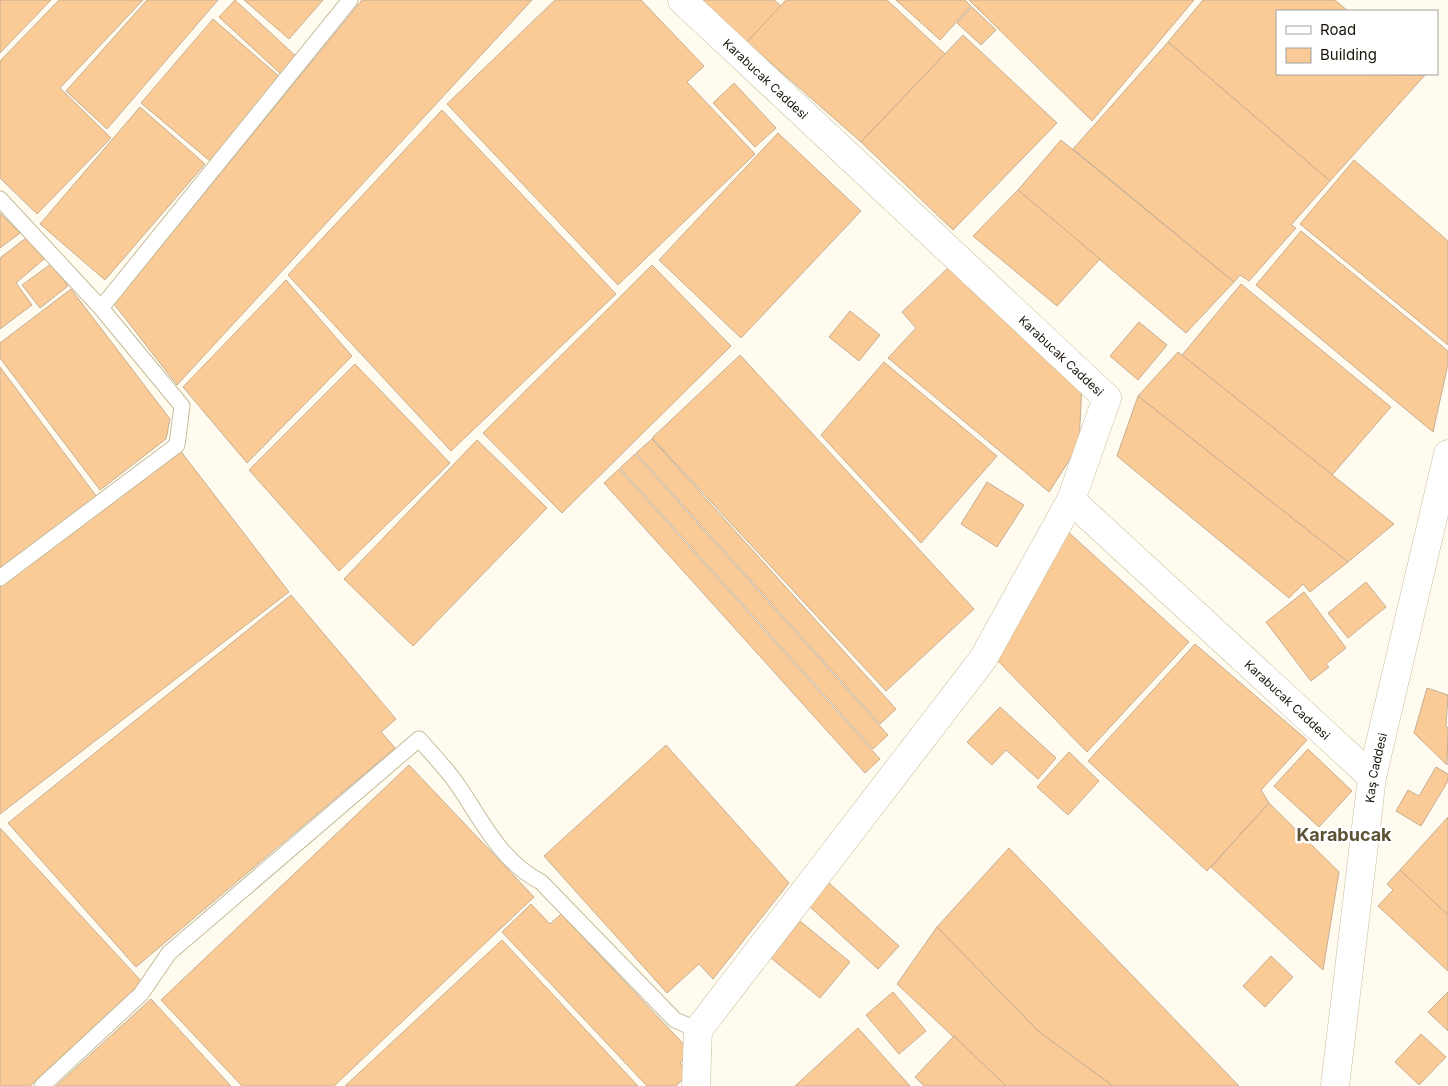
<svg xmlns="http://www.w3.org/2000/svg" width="1448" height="1086" font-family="Inter,sans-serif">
<rect width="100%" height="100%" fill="#fffbee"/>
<g fill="#facb96" stroke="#c5ae93">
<polygon points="0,0 51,0 0,53"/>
<polygon points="59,0 143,0 60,88 111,138 37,214 0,178 0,61"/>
<polygon points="147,0 218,0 107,129 66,91"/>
<polygon points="235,0 300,60 284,77 219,17"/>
<polygon points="244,0 323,0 289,39"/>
<polygon points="362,0 532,0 177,385 114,304"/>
<polygon points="555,0 641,0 704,66 687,82 755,154 618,285 447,104"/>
<polygon points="701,0 774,0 781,6 747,42"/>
<polygon points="786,0 887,0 945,54 861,142 747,42"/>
<polygon points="896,0 965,0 971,6 940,40"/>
<polygon points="969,0 1194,0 1092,121"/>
<polygon points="1203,0 1335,0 1348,11 1277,11 1277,74 1425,75 1330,181 1168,42"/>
<polygon points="972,7 996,30 981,45 957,23"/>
<polygon points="213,19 281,78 210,161 141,103"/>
<polygon points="963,35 1057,123 953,230 861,142"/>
<polygon points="1168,42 1330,181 1291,225 1296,228 1249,281 1240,275 1234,282 1073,149"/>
<polygon points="734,83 776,128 755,147 713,103"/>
<polygon points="140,107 205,164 105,280 40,224"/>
<polygon points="442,110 616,294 451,451 288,275"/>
<polygon points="778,133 861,211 741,338 659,260"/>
<polygon points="1061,140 1234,282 1186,333 1018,190"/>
<polygon points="1354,160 1448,241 1448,345 1300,224"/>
<polygon points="1018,190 1100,259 1057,306 973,236"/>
<polygon points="0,213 20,233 0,248"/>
<polygon points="1301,231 1448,351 1448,364 1433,432 1256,285"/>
<polygon points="26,238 44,259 16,283 32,305 0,329 0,258"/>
<polygon points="51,264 68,286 40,308 22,285"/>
<polygon points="652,265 731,346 562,513 483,433"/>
<polygon points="949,267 1082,383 1079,445 1049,492 888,358 916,328 902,312"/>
<polygon points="286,280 352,356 247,463 183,387"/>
<polygon points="1241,284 1391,407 1332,475 1182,355"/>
<polygon points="71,289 170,419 166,439 100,490 0,358 0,343"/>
<polygon points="850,311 880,335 859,361 829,337"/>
<polygon points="1139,322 1167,345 1138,380 1110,356"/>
<polygon points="1178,352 1182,355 1394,524 1348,562 1138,396"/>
<polygon points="740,355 974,609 886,691 652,438"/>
<polygon points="884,362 997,456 921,543 821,435"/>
<polygon points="355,364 450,463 339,571 249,470"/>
<polygon points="0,367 97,497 0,571"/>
<polygon points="1138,396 1348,562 1310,592 1303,584 1289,598 1117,456"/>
<polygon points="652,439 896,709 880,724 636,453"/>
<polygon points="477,440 547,508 413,646 344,579"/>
<polygon points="179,449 289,592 0,814 0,587"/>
<polygon points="635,454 888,735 873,749 620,468"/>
<polygon points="619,469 880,759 865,773 604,483"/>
<polygon points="987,482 1024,505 997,547 961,524"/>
<polygon points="1066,530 1189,642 1087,752 995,658"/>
<polygon points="1366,582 1386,607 1348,638 1328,613"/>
<polygon points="1304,592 1346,648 1326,664 1329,667 1311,681 1266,622"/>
<polygon points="291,595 396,719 381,732 395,748 136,967 8,823"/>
<polygon points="1195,644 1307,740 1261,790 1269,803 1207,871 1088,761"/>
<polygon points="1427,688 1448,695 1446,726 1448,728 1447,765 1414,733"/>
<polygon points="1000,707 1056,758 1038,779 1006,750 992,765 967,742"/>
<polygon points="666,745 789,883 713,979 699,964 667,993 544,856"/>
<polygon points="1308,749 1352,791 1319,827 1274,786"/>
<polygon points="1069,752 1099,781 1068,815 1037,787"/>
<polygon points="409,765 534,897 334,1086 242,1086 161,1000"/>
<polygon points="1436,767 1448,774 1448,781 1421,826 1396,811 1408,790 1419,796"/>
<polygon points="1269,803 1339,872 1323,970 1211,867"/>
<polygon points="1448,817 1448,915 1400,870"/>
<polygon points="0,828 142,982 30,1086 0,1086"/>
<polygon points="1009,848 1239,1086 1113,1086 1038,1031 937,927"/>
<polygon points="1400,870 1448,915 1448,971 1378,906 1393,890 1387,884"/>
<polygon points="829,883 899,946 878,969 808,905"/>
<polygon points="531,904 550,924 561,914 691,1052 680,1063 689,1073 676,1086 647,1086 502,932"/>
<polygon points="800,921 850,962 820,998 771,958"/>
<polygon points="937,927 1038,1031 1113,1086 1006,1086 897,984"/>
<polygon points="502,940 638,1086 345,1086"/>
<polygon points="1271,956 1293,977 1265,1007 1243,986"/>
<polygon points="893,992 926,1031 899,1054 866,1015"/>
<polygon points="1448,992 1448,1031 1428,1012"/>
<polygon points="151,999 231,1086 56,1086"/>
<polygon points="858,1028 910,1086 795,1086"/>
<polygon points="1421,1034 1446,1057 1419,1085 1395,1062"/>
<polygon points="954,1036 1006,1086 924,1086 915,1077"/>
</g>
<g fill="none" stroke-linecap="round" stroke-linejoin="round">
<defs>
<g id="lane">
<polyline points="0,199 101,308 182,406 177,445 0,578"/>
<polyline points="101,308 350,0"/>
<path d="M42 1086 141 994 169 953 419 739C432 754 446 768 457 784 482 820 500 861 541 882L675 1020 698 1030"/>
</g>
<polyline id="street" points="696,1086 698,1030 983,659 1071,500"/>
<g id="secondary">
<path id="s1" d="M682 0 1107 398 1071 500 1372 777"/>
<path id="s2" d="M1335 1086 1372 777 1448 454"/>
</g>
</defs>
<use href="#lane" stroke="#c5bc9b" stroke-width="17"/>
<use href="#street" stroke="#c5bc9b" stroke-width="29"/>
<use href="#secondary" stroke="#c5bc9b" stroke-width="29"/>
<use href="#lane" stroke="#fff" stroke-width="15"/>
<use href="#street" stroke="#fff" stroke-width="28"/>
<use href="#secondary" stroke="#fff" stroke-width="28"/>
</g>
<g text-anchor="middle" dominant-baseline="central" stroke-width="5" stroke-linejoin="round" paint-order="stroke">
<g font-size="12" fill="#191509" stroke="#fff">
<text stroke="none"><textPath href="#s1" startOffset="115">Karabucak Caddesi</textPath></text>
<text stroke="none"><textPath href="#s1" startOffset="520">Karabucak Caddesi</textPath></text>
<text stroke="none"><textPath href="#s1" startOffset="985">Karabucak Caddesi</textPath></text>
<text stroke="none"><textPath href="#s2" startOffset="321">Kaş Caddesi</textPath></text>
</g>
<g font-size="18" font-weight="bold" fill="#5b5235" stroke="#fff">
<text x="1344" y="834">Karabucak</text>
</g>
</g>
<rect x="1276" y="10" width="162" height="65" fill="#ffffff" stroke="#a3a19d"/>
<rect x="1286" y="26" width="25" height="8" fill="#ffffff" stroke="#a3a19d"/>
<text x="1320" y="35" font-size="15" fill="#191509">Road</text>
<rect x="1286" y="48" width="25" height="15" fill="#facb96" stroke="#a3a19d"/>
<text x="1320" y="60" font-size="15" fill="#191509">Building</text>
</svg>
